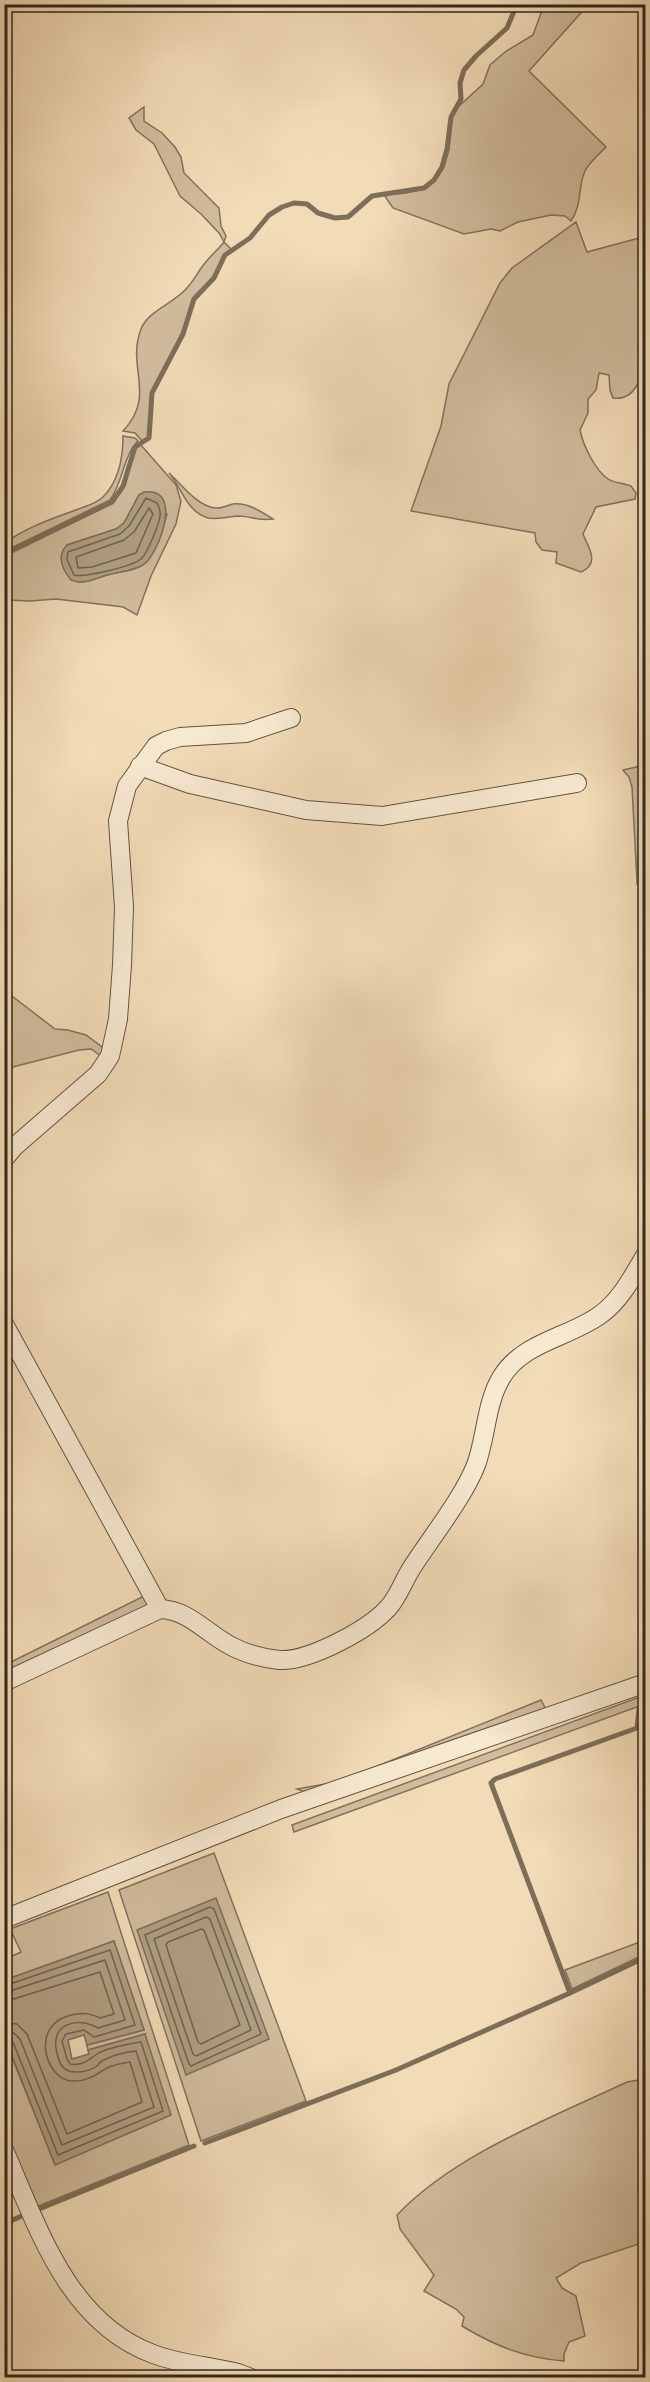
<svg xmlns="http://www.w3.org/2000/svg" width="650" height="2382" font-family="Alegreya,serif">
<rect width="100%" height="100%" fill="#f2dbb7"/>
<filter id="stains"><feTurbulence type="fractalNoise" baseFrequency=".00333" numOctaves="4"/><feColorMatrix values="0 0 0 0 .2 0 0 0 0 .09 0 0 0 0 .02 0 0 0 .5 -.17"/></filter>
<radialGradient id="worn" r=".72"><stop offset=".6" stop-color="#630" stop-opacity="0"/><stop offset="1" stop-color="#630" stop-opacity=".3"/></radialGradient>
<g fill="#d1bc9d" stroke="#80725c" stroke-width="1.5" fill-rule="evenodd">
<path d="M544 5H588L529 71 606 147C599 154 591 161 586 169 577 185 583 204 571 221L565 216 551 215 518 222 500 231 491 229 464 234 393 208 384 195 405 193 424 189 435 181 444 167 449 149 452 118 457 108 483 84 490 65 505 52 533 35Z"/>
<path d="M144 107V121L162 133 175 147 181 157 184 173 219 208 221 226 226 236 224 242 231 249 225 255 213 277 194 299 182 333 151 392 148 437 142 441 135 433 123 431C157 395 126 368 141 329 148 311 174 303 186 289 194 281 198 271 205 263 211 255 218 250 224 242L219 233 201 214 180 196 154 144 136 130 129 118Z"/>
<path d="M576 222 587 252 639 238 646 241V293L643 294 646 310C646 336 650 403 613 398L610 390 609 375 599 373 596 390 588 399V413L580 430C583 445 595 470 608 479 614 483 624 483 631 486L636 493 635 499 596 507 583 534C588 547 601 563 581 572L556 563 557 552 542 550 536 542 535 533 411 511 441 426 449 384 500 283 512 268Z"/>
<path d="M123 436 135 438 138 441C124 454 123 482 110 500L5 551V543C25 528 49 520 73 511 82 507 95 505 103 497 119 481 123 458 123 436Z"/>
<path d="M141 445 176 485 181 501 176 524 151 576 137 615 123 607 107 605 56 599 30 601 5 600V556L113 503 125 486 135 448ZM139 495 167 514C162 533 154 561 134 569 126 572 116 572 107 575 97 578 90 582 79 582L67 545 116 529 124 523Z"/>
<path d="M169 473C182 485 196 505 215 508 222 509 227 505 233 504 247 502 262 512 273 519 261 521 252 517 240 516 230 516 218 520 208 518 186 511 182 488 169 473Z"/>
<polygon points="645,765 646,765 645,888 637,884 637,881 632,787 629,777 623,770"/>
<polygon points="4,990 55,1029 68,1030 86,1035 102,1047 104,1058 91,1049 79,1050 5,1069"/>
<polygon points="146,1595 151,1604 5,1677 5,1665"/>
<polygon points="645,1695 645,1704 294,1832 292,1825"/>
<polygon points="541,1700 548,1713 313,1795 297,1789 331,1783 358,1774"/>
<polygon points="214,1853 306,2101 201,2141 119,1890"/>
<polygon points="108,1892 189,2145 36,2207 5,2134 4,2038 55,2164 145,2034 88,2050 87,2045 144,2030 114,1941 5,1980 5,1959 21,1952 10,1929"/>
<polygon points="645,1940 645,1954 572,1989 565,1970"/>
<path d="M645 2079V2242L581 2263 556 2278 562 2288 576 2296 585 2336 569 2342 564 2354V2361C525 2358 495 2346 462 2326L464 2317 456 2309 424 2291 434 2275 400 2229 397 2215C455 2154 551 2118 627 2082Z"/>
</g>
<g fill="#b09e82" stroke="#7d6e59" stroke-width="1.5">
<path d="M144 492C185 486 158 556 143 565 133 571 118 572 107 575 94 579 84 585 71 580 62 569 56 556 67 545L116 529 124 523 139 495Z"/>
<polygon points="216,1898 269,2039 186,2075 137,1930"/>
<polygon points="114,1941 144,2030 87,2045 84,2035 68,2040 72,2059 89,2054 88,2050 145,2034 171,2115 55,2165 5,2038 5,1980"/>
</g>
<g fill="none" stroke-linecap="round" stroke-linejoin="round">
<g stroke="#70624f" stroke-width="1.5">
<path d="M146 498 157 503C159 507 161 512 160 516 159 525 147 554 141 559 133 566 84 578 74 575L67 559 68 552 120 534 129 526Z"/>
<polygon points="149,508 153,514 136,553 92,567 78,568 76,557 124,540 134,532"/>
<polygon points="210,1907 214,1909 261,2034 191,2066 189,2064 145,1935"/>
<polygon points="206,1917 210,1919 251,2030 196,2056 193,2054 154,1939"/>
<polygon points="201,1929 204,1930 240,2025 201,2044 198,2042 166,1945 168,1942"/>
<path d="M4 1986 110 1950 135 2025 94 2037 84 2030 66 2034 62 2041 67 2059 70 2064C83 2066 88 2060 97 2054 103 2049 132 2043 141 2042L163 2111 58 2155 13 2042 4 2038"/>
<path d="M4 1993 105 1960 125 2020 98 2028C77 2016 49 2024 57 2053 58 2057 59 2062 62 2066 69 2076 88 2072 97 2066 101 2062 99 2062 104 2060 113 2055 126 2052 136 2051L154 2107 62 2145 20 2039 14 2033 4 2031"/>
<path d="M4 2002 100 1972 114 2014 100 2018C88 2012 80 2013 68 2016 30 2027 46 2080 72 2081 86 2082 96 2075 107 2068 113 2065 123 2063 130 2062L142 2102 67 2134 27 2034 17 2024 4 2022"/>
</g>
<g stroke="#7d6e59" stroke-width="5">
<polyline points="4,554 112,502 123,486 135,447 149,438 152,393 183,334 194,299 214,278 225,255 250,238 269,215 282,207 294,203 307,204 318,213 335,218 348,217 372,196 424,188 434,180 442,167 447,149 451,117 461,99 460,83 464,70 476,56 507,28 517,4"/>
<polyline points="570,1993 491,1783 495,1779 637,1728 639,1709"/>
<polyline points="205,2143 396,2070 570,1993 646,1957"/>
<polyline points="39,2209 194,2146"/>
<polyline points="4,2224 26,2214"/>
</g>
<defs>
<g id="minor">
<polyline points="140,766 190,784 306,810 382,816 577,783"/>
<polyline points="4,1159 14,1147 98,1074 110,1056 118,1019 122,965 124,907 118,821 127,786 156,746 166,741 180,737 246,733 291,718"/>
<polyline points="4,1324 160,1609"/>
<path d="M4 1682 160 1609C189 1610 206 1633 231 1646 246 1654 262 1658 279 1660 308 1662 368 1630 388 1608 398 1597 403 1582 411 1569 430 1539 463 1498 476 1465 486 1438 486 1403 501 1378 522 1342 568 1338 600 1315 621 1300 633 1276 646 1254"/>
<polyline points="4,1919 281,1809 646,1683"/>
<path d="M4 2150C38 2227 67 2322 153 2354 179 2364 210 2366 238 2373L251 2378"/>
</g>
</defs>
<use href="#minor" stroke="#605443" stroke-width="20"/>
<use href="#minor" stroke="#f7e8d0" stroke-width="18"/>
</g>
<rect width="650" height="2382" fill="none" stroke="#f2dbb7" stroke-width="24"/>
<rect x="6" y="6" width="638" height="2370" fill="none" stroke="#30271c" stroke-width="3"/>
<rect x="12" y="12" width="626" height="2358" fill="none" stroke="#30271c" stroke-width="1.5"/>
<rect width="100%" height="100%" filter="url(#stains)"/>
<rect width="100%" height="100%" fill="url(#worn)"/>
</svg>
